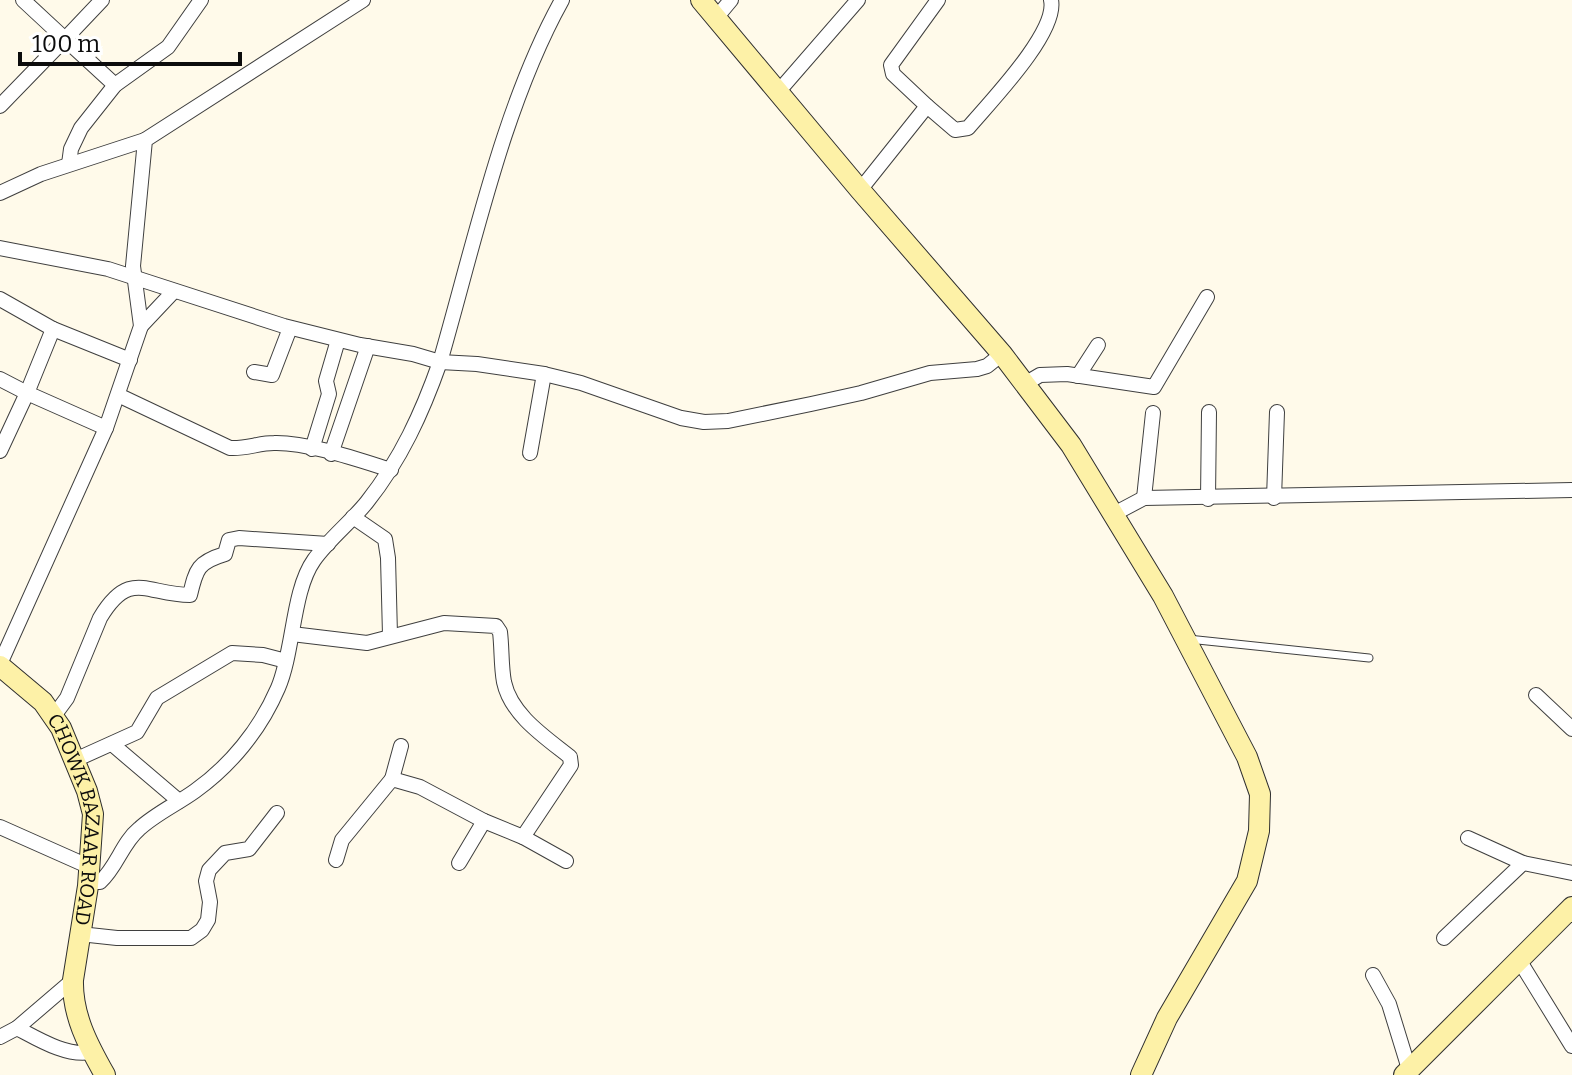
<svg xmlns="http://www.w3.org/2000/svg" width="1572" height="1075" font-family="Bitter,serif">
<rect width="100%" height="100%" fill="#fffaea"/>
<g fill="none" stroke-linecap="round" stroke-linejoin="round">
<defs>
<polyline id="service" points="1188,639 1369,658"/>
<g id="minor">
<polyline points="102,0 65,39 115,85"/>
<polyline points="716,18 731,0"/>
<polyline points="778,92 858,0"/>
<polyline points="0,106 65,39 23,0"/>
<path d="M927 106 955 130 968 128C990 102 1058 32 1051 0"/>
<polyline points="69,164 71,149 81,128 115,85 168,47 201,0"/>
<polyline points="860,190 927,106 893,74 891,65 938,0"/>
<polyline points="0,193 41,174 145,140"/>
<polyline points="0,248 108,269 284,326 360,345 413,354 440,362 477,364 544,374 581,383 681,418 704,422 728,421 811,404 861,393 930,373 977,369 987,366 1002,354"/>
<polyline points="0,299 53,329 130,360"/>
<polyline points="141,326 174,291"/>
<polyline points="53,329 27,393 106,428"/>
<polyline points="254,372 272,375 290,328"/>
<polyline points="1078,376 1098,345"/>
<polyline points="0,379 27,393 0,451"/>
<polyline points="1023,385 1040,375 1067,374 1154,387 1207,297"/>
<path d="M118 395 230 448C246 449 259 443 274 443 307 442 359 460 391 470"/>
<polyline points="312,449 329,394 326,381 338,340"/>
<polyline points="530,453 544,374"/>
<polyline points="331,454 368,346"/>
<polyline points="1144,498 1153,413"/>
<polyline points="1274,498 1277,412"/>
<polyline points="1208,499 1209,412"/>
<polyline points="1112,515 1144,498 1572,490"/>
<polyline points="353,517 385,539 388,558 390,635"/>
<path d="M292 634 367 643 444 623 496 626 500 632C502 648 501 666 504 682 511 715 545 737 570 757L571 765 523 837"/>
<polyline points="0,664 106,428 141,326 133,266 145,140 363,0"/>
<polyline points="1536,695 1572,729"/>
<path d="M53 717 67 698 100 618C130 568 147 595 190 595 196 569 198 562 225 554L229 540 239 538 328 544"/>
<polyline points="112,744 179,801"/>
<polyline points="75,760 137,732 157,698 232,653 263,655 286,661"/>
<polyline points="392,779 401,746"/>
<polyline points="0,827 90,867"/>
<polyline points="1468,838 1523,863 1572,873"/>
<polyline points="336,860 342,840 392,779 420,787 484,821 523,837 566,861"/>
<polyline points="459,863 484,821"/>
<path d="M89 882H100C117 867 122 843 139 829 155 814 177 804 195 791 230 766 260 730 278 688 294 651 292 591 314 560 329 539 351 522 367 502 401 459 422 413 440 362 474 245 503 106 562 0"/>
<polyline points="80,934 117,938 191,938 202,930 208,920 210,902 206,881 209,870 225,853 249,849 277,813"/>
<polyline points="1444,938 1523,863"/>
<polyline points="1519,960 1572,1046"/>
<polyline points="1373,975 1389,1004 1409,1069"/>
<polyline points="17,1028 73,980"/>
<path d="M0 1037 17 1028C38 1039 67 1057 91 1052"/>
</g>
<g id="secondary">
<polyline points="701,0 860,190 1002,354 1071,445 1163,596 1247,757 1260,794 1259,831 1247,881 1167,1018 1141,1075"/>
<path id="s1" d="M0 666 43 702 61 728 87 791 93 814 88 886 73 980C72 1015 88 1045 105 1075"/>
<polyline points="1404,1075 1572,907"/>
</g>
</defs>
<use href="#service" stroke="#3f3f3f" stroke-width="9"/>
<use href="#minor" stroke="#3f3f3f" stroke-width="16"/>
<use href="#secondary" stroke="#2e2e2e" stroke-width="22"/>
<use href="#service" stroke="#fff" stroke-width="7"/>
<use href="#minor" stroke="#fff" stroke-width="14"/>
<use href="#secondary" stroke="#fdf1a7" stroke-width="20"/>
</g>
<g text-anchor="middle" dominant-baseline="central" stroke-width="8" stroke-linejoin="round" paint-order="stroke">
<g font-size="20" fill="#0c0c0c" stroke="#fff">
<text stroke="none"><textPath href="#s1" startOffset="182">CHOWK BAZAAR ROAD</textPath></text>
</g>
</g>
<path d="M20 52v12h220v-12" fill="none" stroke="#0c0c0c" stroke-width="4"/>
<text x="32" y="52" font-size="24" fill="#0c0c0c" stroke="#ffffff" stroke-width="6" paint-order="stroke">100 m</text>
</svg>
